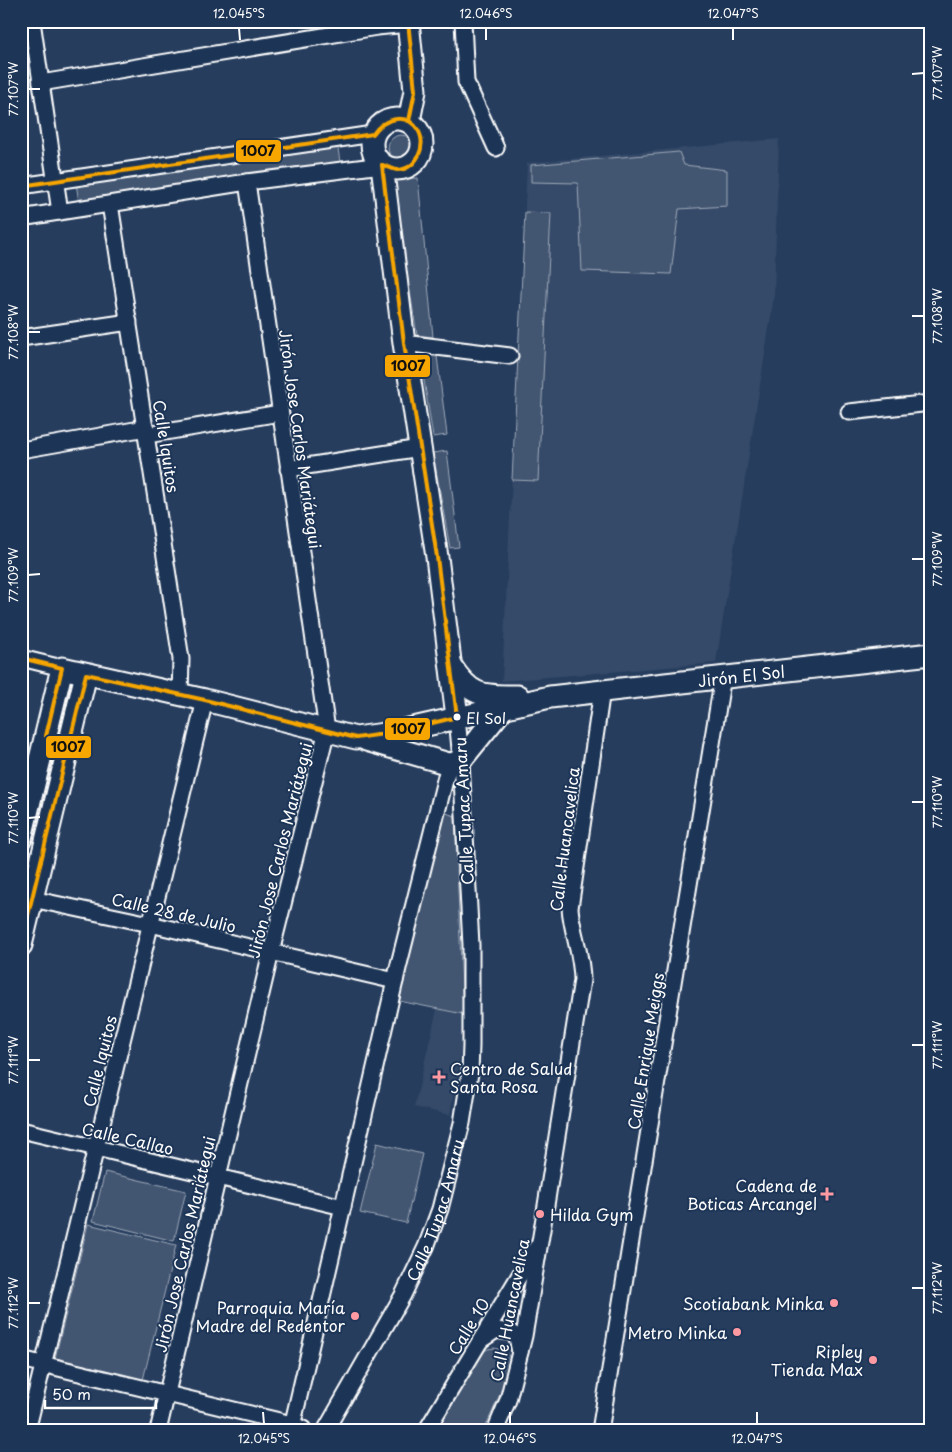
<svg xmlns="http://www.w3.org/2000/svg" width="952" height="1452" font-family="'Playpen Sans',sans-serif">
<rect width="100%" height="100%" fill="#263d5e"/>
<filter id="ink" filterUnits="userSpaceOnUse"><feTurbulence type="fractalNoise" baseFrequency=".02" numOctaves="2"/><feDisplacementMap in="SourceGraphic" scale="10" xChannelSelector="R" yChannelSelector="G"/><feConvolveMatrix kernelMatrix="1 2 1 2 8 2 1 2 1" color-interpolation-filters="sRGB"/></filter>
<g filter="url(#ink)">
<g fill="#344a68">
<polygon points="779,139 774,297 716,663 502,681 527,163"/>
<polygon points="437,1009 463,1014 462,1047 450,1115 414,1107"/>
</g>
<g fill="#425672" stroke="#a0aab8">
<circle cx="401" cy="148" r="13"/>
<polygon points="337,142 340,162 79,203 76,183"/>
<polygon points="679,152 684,165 727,170 727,206 679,209 671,274 582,271 578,183 531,182 531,165"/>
<polygon points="418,178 433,337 417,335 392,179"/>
<polygon points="525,212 551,213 538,481 512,480"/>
<polygon points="420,355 437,356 447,435 433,437"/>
<polygon points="447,451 459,547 450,548 433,453"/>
<polygon points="443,812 455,816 463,1014 399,1001"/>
<polygon points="377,1143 422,1154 406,1223 360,1213"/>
<polygon points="105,1172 186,1191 174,1241 93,1221"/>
<polygon points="88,1224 176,1245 143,1380 55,1358"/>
<path d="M494 1348C501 1349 508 1352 510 1359 513 1371 489 1417 484 1431H434L482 1352 488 1349Z"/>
</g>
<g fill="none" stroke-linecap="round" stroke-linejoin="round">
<defs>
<g id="street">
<polyline points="32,21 60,212"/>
<polyline points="463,21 466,82 496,148"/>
<polyline points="41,83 377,27 408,24"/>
<polyline points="21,186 373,134"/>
<polyline points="110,204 181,659 180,695"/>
<polyline points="21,218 247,182 382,165"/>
<polyline points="21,338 129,322"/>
<polyline points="404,343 510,356"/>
<polyline points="849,412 931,403"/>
<polyline points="147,435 280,413"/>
<polyline points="21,450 146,428"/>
<polyline points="288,469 420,448"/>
<polyline points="21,658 62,668"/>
<polyline points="32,899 150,924 395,981"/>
<polyline points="21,1130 343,1207"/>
<polyline points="481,1340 496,1330 510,1332 517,1337 520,1352"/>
<polyline points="21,1359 292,1424 303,1429 304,1431"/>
<polyline points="27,1431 205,700"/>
<polyline points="158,1431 271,952 327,730 247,182"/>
<polyline points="291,1431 398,968 449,764"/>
<path id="s1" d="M325 1431 403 1295 426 1247 440 1209 462 1123 470 1073 471 1046V945L461 760 457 717"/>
<polyline points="426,1431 536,1248"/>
<path d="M495 1431 508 1400 524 1336 543 1224 582 980C582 954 572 933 570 908L602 690"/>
<polyline points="600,1431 723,676"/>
</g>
<g id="secondary">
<polyline points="408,21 415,91 409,121"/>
<circle cx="397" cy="144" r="25"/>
<polyline points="382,165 404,343 437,557 457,717"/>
<path d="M451 666C471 697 482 696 518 696"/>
<polyline points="366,740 449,764 455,763 461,760 504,707"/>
<path id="s2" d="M21 838 62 668 205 700 356 738 391 733 550 697 931 654"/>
<polyline points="21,945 86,674"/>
</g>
</defs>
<use href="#street" stroke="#fff" stroke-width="19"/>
<use href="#secondary" stroke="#fff" stroke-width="25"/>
<use href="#street" stroke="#1d3557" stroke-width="15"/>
<use href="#secondary" stroke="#1d3557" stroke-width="21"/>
<defs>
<g id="bus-1">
<polyline points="408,21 415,91 409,121"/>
<path d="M21 186 373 134C383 119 406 111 418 130 428 146 416 170 397 170 392 169 386 166 382 165"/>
<polyline points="21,658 62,668 46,736"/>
<polyline points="21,944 86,674 205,700 356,738 391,733 457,717 437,557 404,343 382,165"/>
</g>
</defs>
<use href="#bus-1" stroke="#1d3557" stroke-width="8"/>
<use href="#bus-1" stroke="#f7a600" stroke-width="4"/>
</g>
</g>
<path fill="none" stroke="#fff" stroke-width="2" d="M239 28 240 40M486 28V40M733 28V40M912 74 924 73M28 89H40M912 316H924M28 332H40M912 559H924M28 575 40 574M912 802H924M28 818 40 817M912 1045H924M28 1060H40M912 1288H924M28 1303H40M263 1412 264 1424M510 1412V1424M757 1412V1424"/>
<circle fill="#fff" stroke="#1d3557" stroke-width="2" cx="457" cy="717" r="4.5"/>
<g fill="#ff9aa2" stroke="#1d3557" stroke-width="2">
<path d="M436.5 1069.5h5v5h5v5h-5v5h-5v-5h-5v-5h5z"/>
<path d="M824.5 1186.5h5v5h5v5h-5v5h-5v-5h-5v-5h5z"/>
<circle cx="540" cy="1214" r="5"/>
<circle cx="834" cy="1303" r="5"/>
<circle cx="355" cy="1316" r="5"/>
<circle cx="737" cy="1332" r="5"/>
<circle cx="873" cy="1360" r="5"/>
</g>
<g text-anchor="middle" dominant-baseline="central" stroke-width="4" stroke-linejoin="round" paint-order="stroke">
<g font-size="15" fill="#fff" stroke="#1d3557" text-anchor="start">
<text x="466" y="717">El Sol</text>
</g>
<g font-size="16" fill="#fff" stroke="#1d3557">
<text transform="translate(301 439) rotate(82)">Jirón Jose Carlos Mariátegui</text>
<text transform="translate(167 446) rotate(81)">Calle Iquitos</text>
<text stroke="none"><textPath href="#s2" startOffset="868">Jirón El Sol</textPath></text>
<text transform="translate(463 811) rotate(-93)">Calle Tupac Amaru</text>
<text transform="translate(564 839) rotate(-83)">Calle Huancavelica</text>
<text transform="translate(279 850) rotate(-76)">Jirón Jose Carlos Mariátegui</text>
<text transform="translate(174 912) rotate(13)">Calle 28 de Julio</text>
<text transform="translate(645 1051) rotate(-81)">Calle Enrique Meiggs</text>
<text transform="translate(99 1061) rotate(-76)">Calle Iquitos</text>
<text transform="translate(128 1138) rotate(13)">Calle Callao</text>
<text stroke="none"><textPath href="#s1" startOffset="248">Calle Tupac Amaru</textPath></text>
<text transform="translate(184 1244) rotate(-77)">Jirón Jose Carlos Mariátegui</text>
<text transform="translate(509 1310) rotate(-79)">Calle Huancavelica</text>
<text transform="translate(468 1326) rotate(-59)">Calle 10</text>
</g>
<g font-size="16" fill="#fff" stroke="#1d3557" text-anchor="end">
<text x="450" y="1068" text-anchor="start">Centro de Salud<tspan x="450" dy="18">Santa Rosa</tspan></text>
<text x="817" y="1185">Cadena de<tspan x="817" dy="18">Boticas Arcangel</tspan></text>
<text x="550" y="1214" text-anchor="start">Hilda Gym</text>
<text x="824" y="1303">Scotiabank Minka</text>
<text x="345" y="1307">Parroquia María<tspan x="345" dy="18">Madre del Redentor</tspan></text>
<text x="727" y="1332">Metro Minka</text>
<text x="863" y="1351">Ripley<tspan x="863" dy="18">Tienda Max</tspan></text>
</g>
</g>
<g stroke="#1d3557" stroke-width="2">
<rect x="235" y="139" width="47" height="24" rx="5" fill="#f7a600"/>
<rect x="384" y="354" width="47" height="24" rx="5" fill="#f7a600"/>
<rect x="384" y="717" width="47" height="24" rx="5" fill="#f7a600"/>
<rect x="45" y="735" width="47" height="24" rx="5" fill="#f7a600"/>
</g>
<g font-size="14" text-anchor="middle" font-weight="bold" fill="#111">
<text x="258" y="156">1007</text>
<text x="408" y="371">1007</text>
<text x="408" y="734">1007</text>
<text x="68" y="752">1007</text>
</g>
<rect width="952" height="1452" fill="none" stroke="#1d3557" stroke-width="55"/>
<path d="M45 1400v8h111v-8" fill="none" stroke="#ffffff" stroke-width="2.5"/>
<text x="52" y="1400" font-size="15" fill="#ffffff" stroke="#1d3557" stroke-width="4" paint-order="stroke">50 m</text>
<rect x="28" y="28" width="896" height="1396" fill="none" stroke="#fff" stroke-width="2"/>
<g font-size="12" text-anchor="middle" fill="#fff">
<text x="239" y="18">12.045°S</text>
<text x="486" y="18">12.046°S</text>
<text x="733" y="18">12.047°S</text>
<text transform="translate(938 73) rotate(-90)" y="4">77.107°W</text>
<text transform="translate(14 89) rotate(-90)" y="4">77.107°W</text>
<text transform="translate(938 316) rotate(-90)" y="4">77.108°W</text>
<text transform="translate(14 332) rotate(-90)" y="4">77.108°W</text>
<text transform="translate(938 559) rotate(-90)" y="4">77.109°W</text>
<text transform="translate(14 575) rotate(-90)" y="4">77.109°W</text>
<text transform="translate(938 802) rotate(-90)" y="4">77.110°W</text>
<text transform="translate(14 818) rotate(-90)" y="4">77.110°W</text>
<text transform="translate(938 1045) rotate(-90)" y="4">77.111°W</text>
<text transform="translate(14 1060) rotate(-90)" y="4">77.111°W</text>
<text transform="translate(938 1288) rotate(-90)" y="4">77.112°W</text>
<text transform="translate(14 1303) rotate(-90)" y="4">77.112°W</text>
<text x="264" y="1443">12.045°S</text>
<text x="510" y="1443">12.046°S</text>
<text x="757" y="1443">12.047°S</text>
</g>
</svg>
